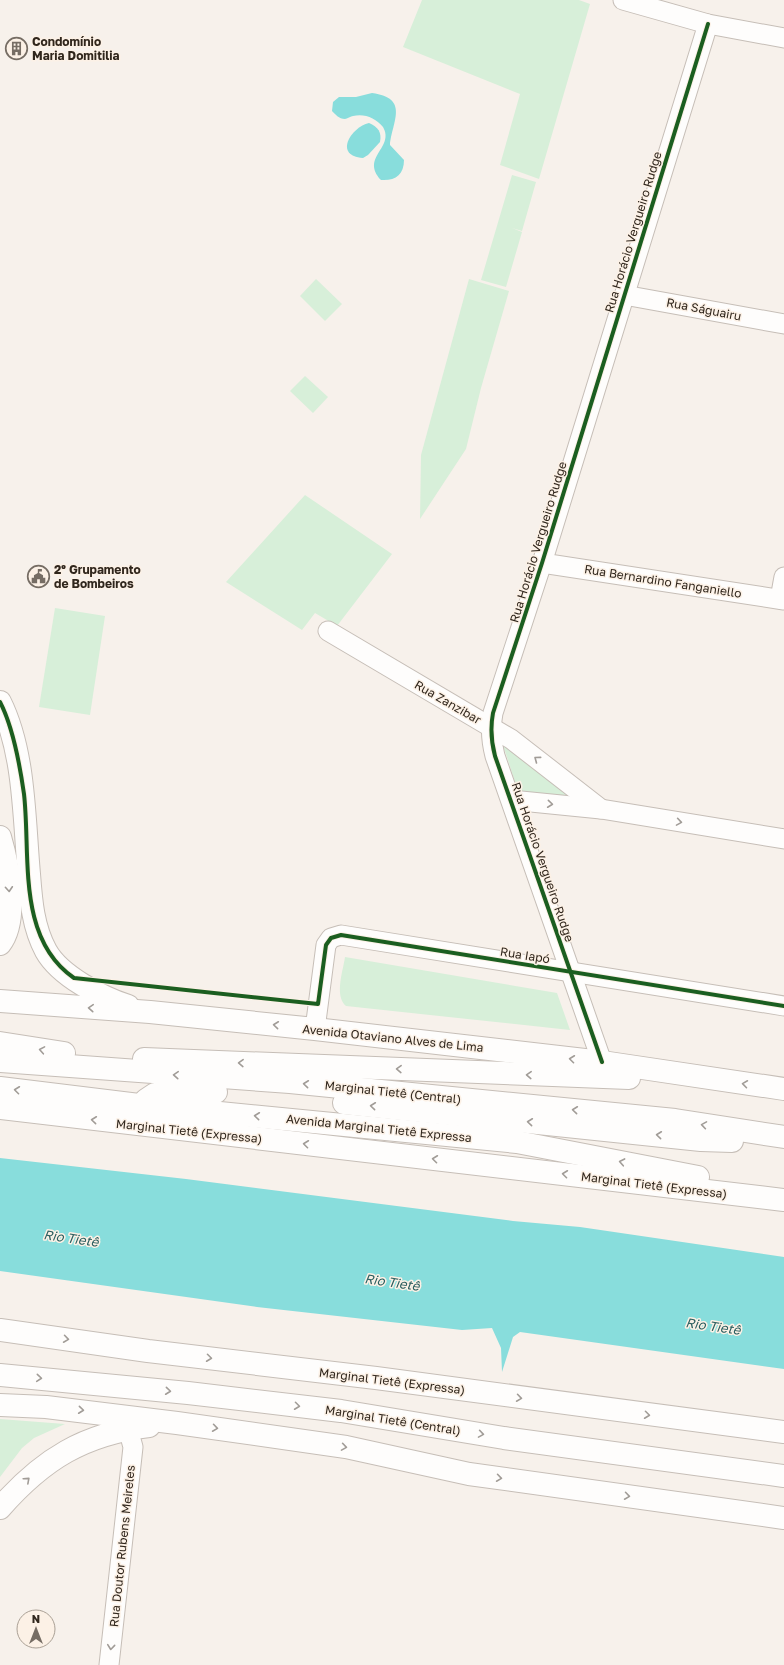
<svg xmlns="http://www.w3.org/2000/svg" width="784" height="1665" font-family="'Golos Text',sans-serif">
<rect width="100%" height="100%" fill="#f7f1eb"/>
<g fill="#d7efd9">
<polygon points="422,0 579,0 590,4 539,179 500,165 520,94 403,47"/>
<polygon points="512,175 536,182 522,231 512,228 522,232 506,287 481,280"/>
<polygon points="316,279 342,304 325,321 300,296"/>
<polygon points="469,279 509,291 481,388 466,449 420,519 421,455"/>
<polygon points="305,376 328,397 313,413 290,391"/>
<polygon points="305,495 392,554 337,626 315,613 302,630 226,582"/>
<polygon points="55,608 105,616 90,715 39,707"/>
<polygon points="502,742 579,799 518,791"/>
<path d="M345 957 557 993 570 1030 346 1006C334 996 343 971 345 957Z"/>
<polygon points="0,1419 65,1424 34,1438 22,1448 0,1477"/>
</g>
<g fill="#88dddc">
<path d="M372 93C410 98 392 122 390 145L404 160C404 175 395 181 381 180 360 157 395 148 383 127 376 118 364 113 353 116 351 116 347 119 345 119 339 119 335 114 332 111L333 102 339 97H356Z"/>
<path d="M369 123C378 127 382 132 380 142L368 155 363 158C333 156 351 127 369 123Z"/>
<polygon points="0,1158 186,1179 513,1221 580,1227 784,1257 784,1369 520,1332 513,1337 502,1372 501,1348 492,1328 462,1330 257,1307 0,1271"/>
</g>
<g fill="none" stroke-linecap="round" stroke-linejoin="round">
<defs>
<g id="minor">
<polyline points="623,0 708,24 784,38"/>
<polyline points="624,295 784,324"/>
<polyline points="542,563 784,600"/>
<polyline points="780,599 784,577"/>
<polyline points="328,631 511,739 601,809"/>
<polyline points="511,800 601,809 784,839"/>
<polyline points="315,1029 326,945 331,938 341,935 784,1006"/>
<path d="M602 1062 495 756C491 741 490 729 493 713L542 563 708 24"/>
<polyline points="109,1665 133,1447 130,1436 126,1429"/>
</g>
<g id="highway">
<path d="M0 702C25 752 24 820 29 874 31 901 33 927 46 951 60 976 101 997 128 1006"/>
<path d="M0 837C8 864 19 920 0 944"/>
<polyline points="0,1001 150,1012 315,1029 602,1062 784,1089"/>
<polyline points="0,1043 64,1053"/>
<polyline points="144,1059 629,1078"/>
<polyline points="0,1061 290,1082 411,1094 675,1120 784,1137"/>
<polyline points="0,1088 139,1105 517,1142 698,1177"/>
<polyline points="146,1100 155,1094 216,1092"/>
<polyline points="344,1103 701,1140 732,1141"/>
<polyline points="0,1108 784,1200"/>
<polyline points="0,1330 148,1351 376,1378 784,1432"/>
<polyline points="0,1375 188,1393 341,1411 504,1438 784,1476"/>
<polyline points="0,1405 46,1407 177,1423 346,1447 469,1474 784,1518"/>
<path d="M0 1508C43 1459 84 1434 149 1426"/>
</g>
</defs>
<use href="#minor" stroke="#c6beb7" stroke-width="21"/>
<use href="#highway" stroke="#c6beb7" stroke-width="24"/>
<use href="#minor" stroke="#fefdfc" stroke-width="19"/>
<use href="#highway" stroke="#fefdfc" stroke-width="22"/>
<defs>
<g id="cycleway">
<path d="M0 702C13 727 20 766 24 794 31 855 16 938 74 978L318 1004 326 945 331 938 341 935 784 1006"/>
<path d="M602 1062 495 756C491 741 490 729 493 713L542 563 708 24"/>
</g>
</defs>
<use href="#cycleway" stroke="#fcf1e6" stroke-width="6"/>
<use href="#cycleway" stroke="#1b5e20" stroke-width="4"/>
</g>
<defs><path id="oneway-chevron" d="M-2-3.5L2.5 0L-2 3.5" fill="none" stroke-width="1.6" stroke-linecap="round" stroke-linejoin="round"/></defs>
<g stroke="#a19c97">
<use href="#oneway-chevron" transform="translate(537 759) rotate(-143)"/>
<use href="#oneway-chevron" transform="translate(550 804) rotate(6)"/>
<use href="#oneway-chevron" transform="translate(679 822) rotate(9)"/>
<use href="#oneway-chevron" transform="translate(9 889) rotate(86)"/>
<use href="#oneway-chevron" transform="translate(91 1008) rotate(-176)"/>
<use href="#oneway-chevron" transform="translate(276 1025) rotate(-174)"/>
<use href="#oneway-chevron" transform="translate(42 1050) rotate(-170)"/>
<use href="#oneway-chevron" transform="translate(572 1059) rotate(-173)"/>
<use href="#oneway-chevron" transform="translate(241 1063) rotate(-178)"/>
<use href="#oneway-chevron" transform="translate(399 1069) rotate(-178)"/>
<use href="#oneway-chevron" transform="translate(176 1075) rotate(-176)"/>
<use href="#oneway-chevron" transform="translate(529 1075) rotate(-177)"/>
<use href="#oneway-chevron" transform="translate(306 1084) rotate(-174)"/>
<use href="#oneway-chevron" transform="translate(745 1084) rotate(-172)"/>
<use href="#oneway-chevron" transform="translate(17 1090) rotate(-173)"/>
<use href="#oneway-chevron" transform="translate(373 1106) rotate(-174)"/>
<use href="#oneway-chevron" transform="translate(575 1110) rotate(-174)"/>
<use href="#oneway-chevron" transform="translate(257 1116) rotate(-174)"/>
<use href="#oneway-chevron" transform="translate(94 1120) rotate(-174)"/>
<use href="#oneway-chevron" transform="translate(530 1122) rotate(-174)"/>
<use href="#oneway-chevron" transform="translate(704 1125) rotate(-171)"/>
<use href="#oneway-chevron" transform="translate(659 1135) rotate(-174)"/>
<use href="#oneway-chevron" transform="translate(306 1144) rotate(-173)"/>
<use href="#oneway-chevron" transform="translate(435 1159) rotate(-173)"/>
<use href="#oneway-chevron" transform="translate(622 1162) rotate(-169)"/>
<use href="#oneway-chevron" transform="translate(565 1174) rotate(-173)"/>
<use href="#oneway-chevron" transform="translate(66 1339) rotate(8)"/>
<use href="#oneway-chevron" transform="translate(209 1358) rotate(7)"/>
<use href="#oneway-chevron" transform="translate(39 1378) rotate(5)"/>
<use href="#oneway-chevron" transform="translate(168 1391) rotate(6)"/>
<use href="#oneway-chevron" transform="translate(519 1398) rotate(8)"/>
<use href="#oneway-chevron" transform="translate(297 1406) rotate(7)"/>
<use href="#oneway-chevron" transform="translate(81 1410) rotate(6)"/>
<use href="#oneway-chevron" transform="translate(647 1415) rotate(7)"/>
<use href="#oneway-chevron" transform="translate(215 1428) rotate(8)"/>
<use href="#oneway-chevron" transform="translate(481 1434) rotate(9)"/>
<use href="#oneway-chevron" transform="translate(344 1447) rotate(9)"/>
<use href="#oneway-chevron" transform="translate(499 1478) rotate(8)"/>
<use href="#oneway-chevron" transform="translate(27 1480) rotate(-42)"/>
<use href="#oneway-chevron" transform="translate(627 1496) rotate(8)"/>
<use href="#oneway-chevron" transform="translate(111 1647) rotate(96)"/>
</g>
<defs>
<symbol id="building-ring" viewBox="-11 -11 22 22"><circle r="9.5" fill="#fcf1e6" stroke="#766d64" stroke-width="1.5"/><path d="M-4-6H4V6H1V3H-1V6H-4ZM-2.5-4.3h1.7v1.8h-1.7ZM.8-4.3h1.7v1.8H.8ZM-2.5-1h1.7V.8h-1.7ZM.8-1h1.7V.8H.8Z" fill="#766d64"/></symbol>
<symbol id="civic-ring" viewBox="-11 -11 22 22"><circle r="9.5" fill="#fcf1e6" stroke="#766d64" stroke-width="1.5"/><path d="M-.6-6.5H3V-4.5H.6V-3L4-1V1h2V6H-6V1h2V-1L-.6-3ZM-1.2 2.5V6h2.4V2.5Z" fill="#766d64"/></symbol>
</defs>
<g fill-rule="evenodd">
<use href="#building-ring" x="4" y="36" width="25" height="25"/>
<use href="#civic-ring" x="26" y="564" width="25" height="25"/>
</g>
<g text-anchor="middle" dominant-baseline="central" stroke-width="3" stroke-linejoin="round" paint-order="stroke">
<g font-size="12" font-weight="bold" fill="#30261c" stroke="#fcf1e6" text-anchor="start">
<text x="32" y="41">Condomínio<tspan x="32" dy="14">Maria Domitilia</tspan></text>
<text x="54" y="569">2º Grupamento<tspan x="54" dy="14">de Bombeiros</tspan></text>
</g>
<g font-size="12" fill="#30261c" stroke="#fcf1e6">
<text transform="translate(633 232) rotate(-73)">Rua Horácio Vergueiro Rudge</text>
<text transform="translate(704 309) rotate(11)">Rua Ságuairu</text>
<text transform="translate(538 542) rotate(-73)">Rua Horácio Vergueiro Rudge</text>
<text transform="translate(663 581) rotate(9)">Rua Bernardino Fanganiello</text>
<text transform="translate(448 702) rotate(30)">Rua Zanzibar</text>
<text transform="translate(543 862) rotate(71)">Rua Horácio Vergueiro Rudge</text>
<text transform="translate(525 955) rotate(9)">Rua Iapó</text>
<text transform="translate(393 1038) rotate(6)">Avenida Otaviano Alves de Lima</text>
<text transform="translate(393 1092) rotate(6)">Marginal Tietê (Central)</text>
<text transform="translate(379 1128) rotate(6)">Avenida Marginal Tietê Expressa</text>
<text transform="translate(189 1131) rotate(6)">Marginal Tietê (Expressa)</text>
<text transform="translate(654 1185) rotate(7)">Marginal Tietê (Expressa)</text>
<text transform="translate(392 1381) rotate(7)">Marginal Tietê (Expressa)</text>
<text transform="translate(393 1420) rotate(9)">Marginal Tietê (Central)</text>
<text transform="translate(122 1546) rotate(-84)">Rua Doutor Rubens Meireles</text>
</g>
<g font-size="13" font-style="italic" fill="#2a5e5f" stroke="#fcf1e6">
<text transform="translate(71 1238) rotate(8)">Rio Tietê</text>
<text transform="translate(392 1282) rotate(8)">Rio Tietê</text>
<text transform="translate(713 1326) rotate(8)">Rio Tietê</text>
</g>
</g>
<g transform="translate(36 1629)"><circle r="19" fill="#fcf1e6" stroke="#aaa095"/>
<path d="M0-3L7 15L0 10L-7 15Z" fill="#766d64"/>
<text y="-6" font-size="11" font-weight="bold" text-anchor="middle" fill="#30261c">N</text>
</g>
</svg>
